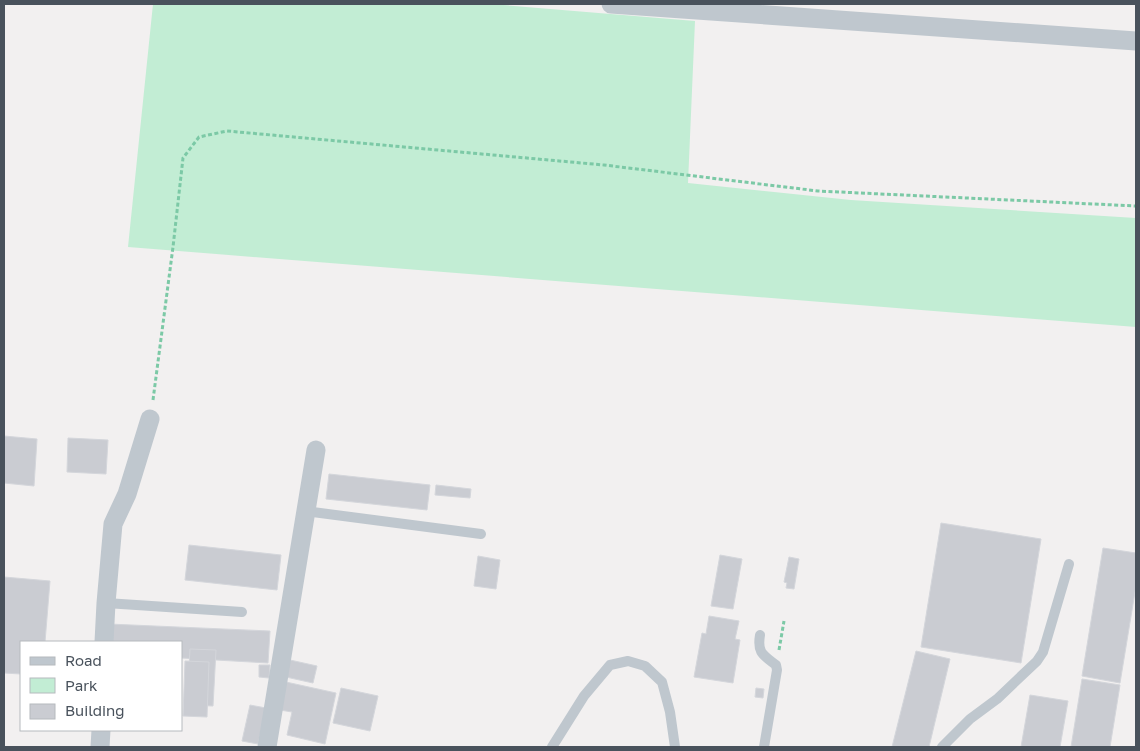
<svg xmlns="http://www.w3.org/2000/svg" width="1140" height="751" font-family="'Golos Text',sans-serif">
<rect width="100%" height="100%" fill="#f2f0f0"/>
<polygon fill="#c2edd4" points="153,4 491,4 695,21 688,183 851,200 1136,218 1136,327 128,247"/>
<g fill="#caccd2" stroke="#d4d6db">
<polygon points="4,436 37,439 34,486 4,483"/>
<polygon points="68,438 108,440 106,474 67,472"/>
<polygon points="329,474 430,485 427,510 326,499"/>
<polygon points="436,485 471,489 470,498 435,495"/>
<polygon points="941,523 1041,539 1021,663 921,647"/>
<polygon points="189,545 281,555 277,590 185,580"/>
<polygon points="1103,548 1136,553 1136,586 1120,683 1082,676"/>
<polygon points="720,555 742,559 733,609 711,606"/>
<polygon points="478,556 500,560 496,589 474,586"/>
<polygon points="789,557 799,559 794,589 786,588 787,583 784,582"/>
<polygon points="4,577 50,581 45,642 21,642 21,674 4,673"/>
<polygon points="709,616 739,621 735,639 740,640 733,683 694,677 702,633 706,634"/>
<polygon points="109,624 270,631 268,663 181,658 181,642 108,642"/>
<polygon points="190,649 216,650 213,706 187,705"/>
<polygon points="916,651 950,659 929,747 892,747"/>
<polygon points="290,660 317,666 313,683 286,677"/>
<polygon points="185,661 209,662 207,717 183,716"/>
<polygon points="259,665 270,665 269,678 259,677"/>
<polygon points="1082,679 1120,685 1110,747 1071,747"/>
<polygon points="286,682 336,693 325,744 287,735 292,712 280,710"/>
<polygon points="341,688 378,696 370,731 333,723"/>
<polygon points="756,688 764,689 763,698 755,697"/>
<polygon points="1030,695 1068,701 1060,747 1021,747"/>
<polygon points="250,705 266,708 258,744 242,741"/>
</g>
<g fill="none" stroke-linecap="round" stroke-linejoin="round">
<g stroke="#7cc9a6" stroke-width="3" stroke-dasharray="4 2.5" stroke-linecap="butt">
<polyline points="153,400 173,247 183,158 199,137 227,131 604,165 818,191 1136,206"/>
<polyline points="779,650 784,621"/>
</g>
<g stroke="#bfc7ce" stroke-width="10">
<polyline points="305,511 481,534"/>
<polyline points="106,603 242,612"/>
<path d="M760 635C757 653 763 655 776 665L777 670 764 747"/>
<polyline points="552,747 584,696 610,665 628,661 645,666 662,682 670,712 675,747"/>
<polyline points="942,747 970,719 997,699 1037,661 1043,652 1069,564"/>
</g>
<g stroke="#bfc7ce" stroke-width="19">
<polyline points="611,4 1136,41"/>
<polyline points="104,642 106,603 113,524 127,494 150,419"/>
<polyline points="100,747 101,730"/>
<polyline points="267,747 316,450"/>
</g>
</g>
<rect width="1140" height="751" fill="none" stroke="#49525c" stroke-width="10"/>
<rect x="20" y="641" width="162" height="90" fill="#ffffff" stroke="#b6babe"/>
<rect x="30" y="657" width="25" height="8" fill="#bfc7ce" stroke="#b6babe"/>
<text x="65" y="666" font-size="15" fill="#49525c">Road</text>
<rect x="30" y="678" width="25" height="15" fill="#c2edd4" stroke="#b6babe"/>
<text x="65" y="691" font-size="15" fill="#49525c">Park</text>
<rect x="30" y="704" width="25" height="15" fill="#caccd2" stroke="#b6babe"/>
<text x="65" y="716" font-size="15" fill="#49525c">Building</text>
</svg>
